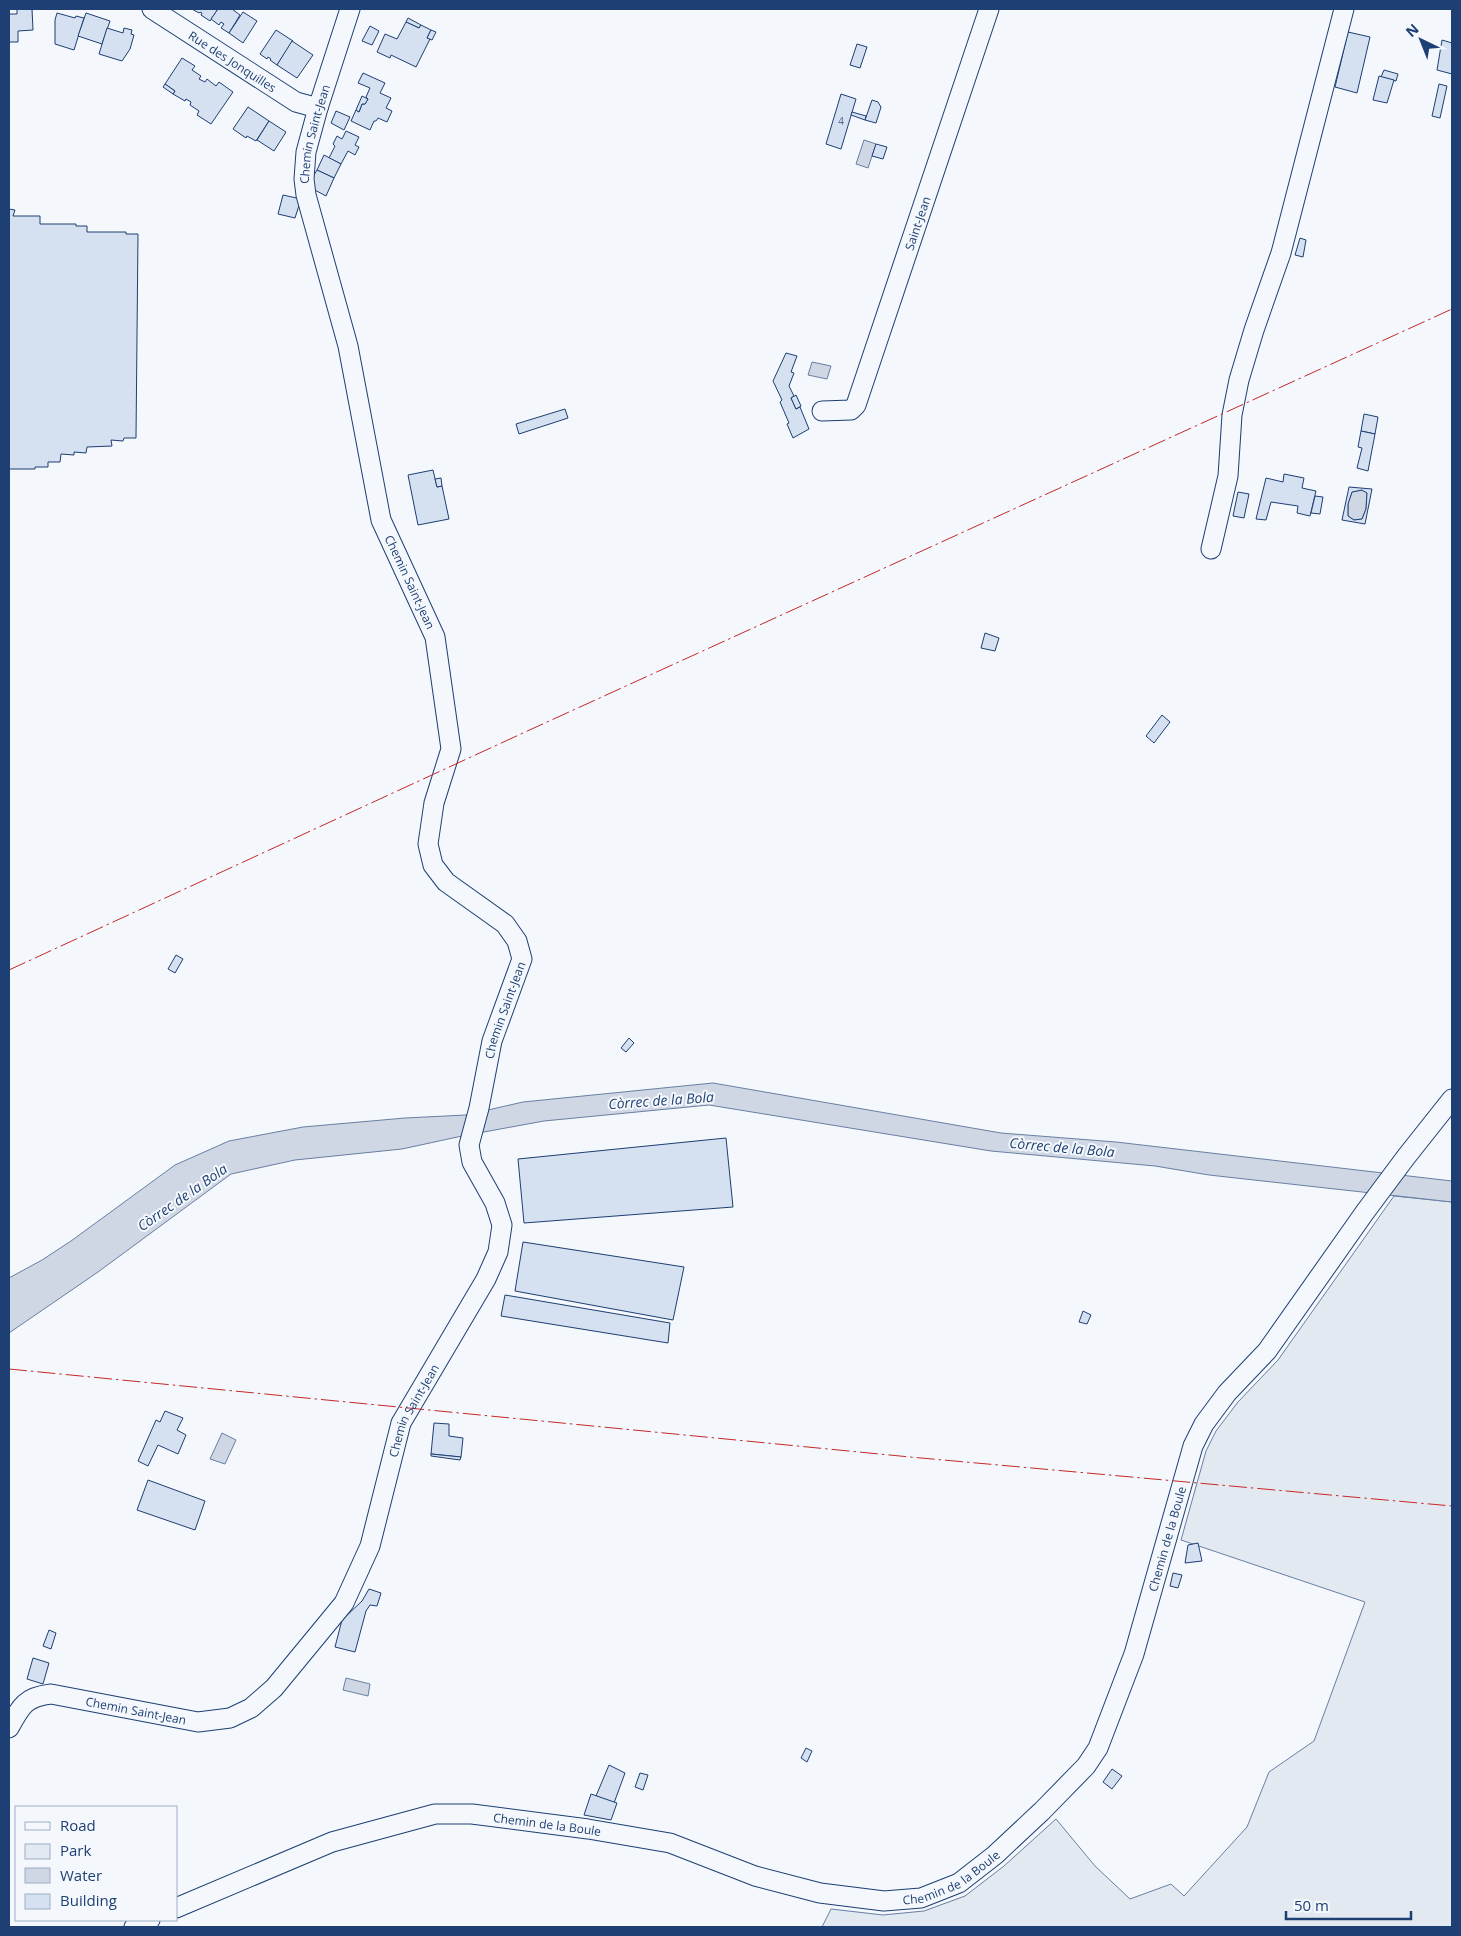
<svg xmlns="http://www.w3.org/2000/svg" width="1461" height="1936" font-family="'Open Sans',sans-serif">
<rect width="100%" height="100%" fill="#f4f7fb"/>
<polygon fill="#e3e9f0" stroke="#687fa3" points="1394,1196 1452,1202 1452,1927 822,1927 831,1909 883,1915 924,1911 965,1896 1004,1866 1056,1819 1095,1866 1130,1899 1171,1884 1184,1896 1247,1827 1269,1772 1314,1741 1365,1602 1181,1540 1206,1451 1216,1431 1238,1402 1278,1360"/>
<g fill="#cfd7e4" stroke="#687fa3">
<polygon points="864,140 876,144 868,168 856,164"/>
<polygon points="812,362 831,366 827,379 808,375"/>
<polygon points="1362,490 1367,493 1366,509 1362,519 1354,520 1348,516 1348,504 1352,492"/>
<polygon points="713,1083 1001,1133 1116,1142 1452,1181 1452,1202 1209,1175 1155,1166 991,1151 709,1105 544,1121 462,1136 402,1149 295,1160 231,1174 98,1272 9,1333 9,1278 42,1260 71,1241 175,1165 229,1141 303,1127 405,1118 466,1115 523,1102"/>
<polygon points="222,1433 236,1440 225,1464 210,1459"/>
<polygon points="346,1678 370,1684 368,1696 343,1690"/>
</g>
<g fill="#d5e0f0" stroke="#1d3f73" fill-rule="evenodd">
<polygon points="17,9 32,9 33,30 18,31 18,42 9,42 9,14 17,14"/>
<polygon points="192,9 218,9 210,21 201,15 202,13 200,12 199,13"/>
<polygon points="218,9 232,9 240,15 229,33 221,28 224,24 221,22 219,25 211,19"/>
<polygon points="243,12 257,21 243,43 229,33"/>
<polygon points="57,13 75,18 76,16 84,18 74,50 55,44 55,20"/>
<polygon points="86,13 110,21 102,44 78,36"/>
<polygon points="408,18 421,25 419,28 406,22"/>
<polygon points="406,22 419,28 421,25 431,30 427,38 430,39 416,67 391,55 390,58 377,52 385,34 397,39"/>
<polygon points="370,26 379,31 372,45 362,41"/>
<polygon points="107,28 123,33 124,28 132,30 131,34 134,35 130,49 122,61 99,54"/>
<polygon points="276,30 293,41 277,65 270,60 271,59 268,57 267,59 260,54"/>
<polygon points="431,30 436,32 432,40 427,38"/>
<polygon points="1348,32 1370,37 1357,93 1335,87"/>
<polygon points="1442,40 1452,43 1452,74 1437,70"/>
<polygon points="292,41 313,55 297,78 277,65"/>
<polygon points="857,44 867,47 860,68 850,65"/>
<polygon points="182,58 195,66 192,70 201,76 199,79 205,82 207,79 216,86 219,82 233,92 211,124 197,115 199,111 190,105 191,102 186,99 185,101 173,94 175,91 165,84"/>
<polygon points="1384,70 1398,74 1396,81 1381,77"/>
<polygon points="363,73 385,83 380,93 391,98 386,108 392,111 387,122 378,118 376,121 374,121 370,130 351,121 356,110 359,112 362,104 365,104 368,99 366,97 370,88 358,83"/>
<polygon points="1379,76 1394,80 1387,103 1373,100"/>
<polygon points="165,84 175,91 173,94 163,87"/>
<polygon points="1439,84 1447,86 1440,118 1432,116"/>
<polygon points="841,94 856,99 841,149 826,144"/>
<polygon points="362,96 368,99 365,104 362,104 359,112 356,110"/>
<polygon points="872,100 878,102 881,107 876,123 865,120"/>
<polygon points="248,107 269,121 256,141 247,136 246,138 233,129"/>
<polygon points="336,111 350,117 344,130 331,123"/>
<polygon points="852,112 866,116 865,120 851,115"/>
<polygon points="269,121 286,132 274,151 257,140"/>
<polygon points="346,131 359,137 355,145 359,147 355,155 348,151 341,164 329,158 335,146 333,144 337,136 342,139"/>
<polygon points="876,144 887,147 883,159 872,156"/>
<polygon points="324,155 341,164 334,178 317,170"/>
<polygon points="317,170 334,178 326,196 313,189 312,178"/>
<polygon points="283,195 301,199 295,218 278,214"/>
<polygon points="9,209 15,210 13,216 40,216 40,224 76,224 76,226 87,226 87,232 126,232 126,234 138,234 136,438 124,438 123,441 111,440 112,446 87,447 86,453 74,452 74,455 61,454 60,462 48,462 48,467 35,467 35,469 9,469"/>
<polygon points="1300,238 1306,240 1303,257 1295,255"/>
<polygon points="786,353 797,356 791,372 794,373 789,386 794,396 791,398 796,409 800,407 809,429 793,438 787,424 789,423 780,402 782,400 773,381"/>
<polygon points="796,395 801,406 796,409 791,398"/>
<polygon points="565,409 568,418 519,434 516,424"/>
<polygon points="1364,414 1378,417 1375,434 1361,431"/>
<polygon points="1361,431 1375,434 1368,471 1357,468 1362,448 1358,447"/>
<polygon points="433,470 437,487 442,486 449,519 418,525 408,475"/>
<polygon points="1284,474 1304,478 1302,488 1316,491 1310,516 1297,513 1298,506 1271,502 1266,520 1256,519 1266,478 1283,482"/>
<polygon points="441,478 442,486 437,487 435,479"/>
<path d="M1349 487 1372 489 1365 524 1342 520ZM1362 490 1367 493 1366 509 1362 519 1354 520 1348 516V504L1352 492Z"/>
<polygon points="1238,492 1249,494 1244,518 1233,516"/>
<polygon points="1315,496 1323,497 1320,514 1311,513"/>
<polygon points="985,633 999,638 995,651 981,648"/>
<polygon points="1162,715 1170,722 1154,743 1146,736"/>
<polygon points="176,955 183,959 175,973 168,969"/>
<polygon points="629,1038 634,1043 626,1052 621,1048"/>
<polygon points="726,1138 733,1207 524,1223 518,1159"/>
<polygon points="523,1242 684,1267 673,1320 515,1291"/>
<polygon points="505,1295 670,1323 668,1343 501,1316"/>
<polygon points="1083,1311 1091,1315 1087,1324 1079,1322"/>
<polygon points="165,1411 183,1418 177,1430 186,1435 178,1454 158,1445 148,1466 138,1461 156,1420 160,1422"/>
<polygon points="434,1423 449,1424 449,1436 463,1438 461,1457 431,1454"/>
<polygon points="431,1454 461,1457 460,1460 431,1456"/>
<polygon points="148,1480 205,1501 195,1530 137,1510"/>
<polygon points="1198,1543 1202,1561 1185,1563 1188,1545"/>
<polygon points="1173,1573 1182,1575 1178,1588 1170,1586"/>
<polygon points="369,1589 381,1593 377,1606 370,1605 366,1611 355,1652 335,1647 342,1620 362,1601"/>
<polygon points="49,1630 56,1633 51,1649 43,1646"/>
<polygon points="33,1658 49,1663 43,1684 27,1679"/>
<polygon points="806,1748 812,1751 807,1762 801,1758"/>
<polygon points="609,1765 625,1773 614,1803 596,1796"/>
<polygon points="1112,1769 1122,1776 1112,1789 1103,1782"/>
<polygon points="640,1773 648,1775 643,1790 635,1787"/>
<polygon points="591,1794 617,1803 611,1820 584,1815"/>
</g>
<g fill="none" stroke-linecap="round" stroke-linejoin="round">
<defs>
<g id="minor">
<path id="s1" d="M152 9 296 102 318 108"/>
<path id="s2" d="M822 411 851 410 856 405 989 9"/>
<polyline points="1211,549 1228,476 1232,415 1239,380 1254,330 1281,253 1344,9"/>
<path id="s3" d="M9 1728C21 1706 25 1697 51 1694L198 1722 230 1718 251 1708 274 1688 344 1603 370 1546 401 1423 486 1279 498 1252 502 1225 495 1203 472 1162 469 1145 479 1108 492 1041 522 959 517 941 505 924 446 882 433 865 428 844 434 803 451 749 435 637 381 520 348 346 306 195 304 179 306 152 318 108 350 9"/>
<path id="s4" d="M176 1908 332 1842 435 1814H472L588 1829 670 1843 755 1876 820 1893 884 1901 921 1898 959 1883 995 1855 1042 1811 1086 1766 1098 1748 1134 1654 1193 1446 1204 1424 1227 1393 1267 1351 1365 1212 1406 1157 1452 1099"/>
<polyline points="134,1927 150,1920"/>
</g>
</defs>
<use href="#minor" stroke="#1d3f73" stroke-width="21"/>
<use href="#minor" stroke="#f4f7fb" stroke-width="19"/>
<g stroke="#c62828" stroke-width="1" stroke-dasharray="18 4 2.5 4" stroke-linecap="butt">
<polyline points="9,970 523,733 1452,309"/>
<polyline points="9,1369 910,1457 1452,1506"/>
</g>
</g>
<g text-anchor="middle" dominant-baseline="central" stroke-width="4" stroke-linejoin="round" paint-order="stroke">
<g font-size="10" fill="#4b6792">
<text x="841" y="121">4</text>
</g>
<g font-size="12" fill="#1d3f73" stroke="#f4f7fb">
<text stroke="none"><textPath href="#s1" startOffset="96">Rue des Jonquilles</textPath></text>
<text stroke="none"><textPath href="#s3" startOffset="1989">Chemin Saint-Jean</textPath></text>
<text stroke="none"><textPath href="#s2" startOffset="228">Saint-Jean</textPath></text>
<text transform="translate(410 582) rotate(65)">Chemin Saint-Jean</text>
<text stroke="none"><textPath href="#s3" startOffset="1044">Chemin Saint-Jean</textPath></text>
<text stroke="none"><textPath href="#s3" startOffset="609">Chemin Saint-Jean</textPath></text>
<text stroke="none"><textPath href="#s4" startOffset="1229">Chemin de la Boule</textPath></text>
<text stroke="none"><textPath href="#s3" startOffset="144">Chemin Saint-Jean</textPath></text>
<text stroke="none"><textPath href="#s4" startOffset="389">Chemin de la Boule</textPath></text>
<text stroke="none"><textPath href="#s4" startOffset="809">Chemin de la Boule</textPath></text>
</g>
<g font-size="14" font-style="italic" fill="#1d3f73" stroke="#f4f7fb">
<text transform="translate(661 1100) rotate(-4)">Còrrec de la Bola</text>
<text transform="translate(1062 1147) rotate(5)">Còrrec de la Bola</text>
<text transform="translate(182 1197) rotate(-35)">Còrrec de la Bola</text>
</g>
</g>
<rect width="1461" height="1936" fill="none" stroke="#1d3f73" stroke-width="20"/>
<rect x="15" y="1806" width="162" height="115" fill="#f4f7fb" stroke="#9eadc5"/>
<rect x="25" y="1822" width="25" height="8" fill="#f4f7fb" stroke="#9eadc5"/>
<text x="60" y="1831" font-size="15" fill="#1d3f73">Road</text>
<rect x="25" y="1844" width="25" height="15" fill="#e3e9f0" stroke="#9eadc5"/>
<text x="60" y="1856" font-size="15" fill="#1d3f73">Park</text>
<rect x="25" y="1868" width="25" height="15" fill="#cfd7e4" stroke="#9eadc5"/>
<text x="60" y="1881" font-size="15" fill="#1d3f73">Water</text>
<rect x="25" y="1894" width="25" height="15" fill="#d5e0f0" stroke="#9eadc5"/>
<text x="60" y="1906" font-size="15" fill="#1d3f73">Building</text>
<g transform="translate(1421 40) rotate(317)" stroke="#f4f7fb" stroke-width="4" paint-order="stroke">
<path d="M0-4L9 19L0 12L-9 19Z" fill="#1d3f73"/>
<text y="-8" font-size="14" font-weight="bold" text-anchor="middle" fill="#1d3f73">N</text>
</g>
<path d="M1286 1911v8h125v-8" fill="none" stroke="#1d3f73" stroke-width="2.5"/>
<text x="1294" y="1911" font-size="15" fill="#1d3f73" stroke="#f4f7fb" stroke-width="4" paint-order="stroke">50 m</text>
</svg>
